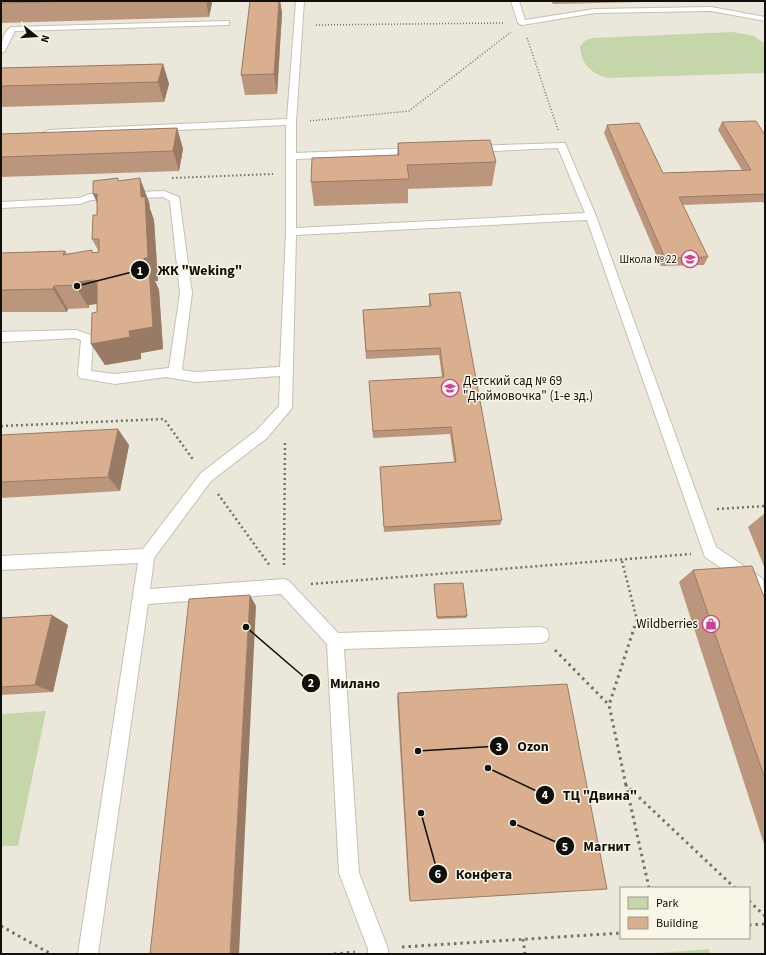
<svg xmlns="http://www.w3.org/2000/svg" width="766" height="955" font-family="'Source Sans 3',sans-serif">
<rect width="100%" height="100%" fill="#ebe7da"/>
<g fill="#c5d7aa">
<path d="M733 32 754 36 765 44V73L607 78C591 73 581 64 580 46L586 40 593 38Z"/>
<polygon points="46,711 18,846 1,846 1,714"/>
<polygon points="709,949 710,954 646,954"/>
</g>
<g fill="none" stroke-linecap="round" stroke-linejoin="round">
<defs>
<g id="lane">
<polygon points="296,1 304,1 296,122 296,153 417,148 422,151 417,154 296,159 296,228 585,213 558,148 473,152 468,149 473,146 565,143 596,216 716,547 763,579 765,604 759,601 753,589 705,557 587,220 296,235 292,408 267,438 211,481 154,558 150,589 284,579 289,581 338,633 541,627 547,629 549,635 547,641 541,643 344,649 359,873 388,949 388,954 368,954 368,949 339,873 327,644 281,594 148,604 98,954 78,954 138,563 1,570 1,556 143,549 201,473 257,430 279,406 280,376 196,382 166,377 115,384 80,378 78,375 81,340 75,338 1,342 1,332 76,330 91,335 93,338 91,371 115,374 169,368 180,293 170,201 163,197 91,200 80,204 1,208 1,202 79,198 90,194 164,191 179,197 192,293 182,370 196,372 280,367 286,232 286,125 48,136 43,133 48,130 287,119"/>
<polygon points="511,1 519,1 525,20 595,9 711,7 765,17 765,21 711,11 595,13 522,25 518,23"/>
<path d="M226 21H229V25L15 31 5 51 1 53C1 45 3 30 12 27Z"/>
</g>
</defs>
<use href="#lane" stroke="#c4c0b3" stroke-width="2"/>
<g stroke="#747269" stroke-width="1.5" stroke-dasharray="1 2" stroke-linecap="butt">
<polyline points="316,25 503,23"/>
<polyline points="527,38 558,130"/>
<polyline points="310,121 409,111 511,32"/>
</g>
<polyline stroke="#747269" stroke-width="2" stroke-dasharray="1.5 2.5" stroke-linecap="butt" points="172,178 273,174"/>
<g stroke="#747269" stroke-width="2.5" stroke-dasharray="2 3" stroke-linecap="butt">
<polyline points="1,426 164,419 194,461"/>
<polyline points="218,494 270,566"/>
<polyline points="717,509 765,506"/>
<polyline points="622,561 637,620"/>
<polyline points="284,565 285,440"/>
<polyline points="311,584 691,554"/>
</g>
<g stroke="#747269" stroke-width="3" stroke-dasharray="2.5 4" stroke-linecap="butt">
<polyline points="555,650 609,705"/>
<polyline points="626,785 609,705 637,619"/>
<polyline points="649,888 626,785 735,888"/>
<polyline points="749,901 765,916"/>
<polyline points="749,925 765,924"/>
<polyline points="1,926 51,954"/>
<polyline points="523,939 525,954"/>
<polyline points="402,947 621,933"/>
<polyline points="334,954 355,952"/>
</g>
<use href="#lane" fill="#fff" fill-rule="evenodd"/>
</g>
<g fill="#bb967c">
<polygon points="1,1 211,1 212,3 209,17 1,23"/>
<polygon points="250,1 280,1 282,13 277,94 245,95 241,75"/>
<polygon points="551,1 686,1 553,4"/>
<polygon points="163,64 169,84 164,102 1,107 1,68"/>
<polygon points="722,122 765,135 765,206 763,202 683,205 708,257 704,265 661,266 604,133 607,125 663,173 742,170 718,130"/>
<polygon points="177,128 183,149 179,171 1,177 1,134"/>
<polygon points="398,143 496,162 492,186 408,189 408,203 314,206 311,182 397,155"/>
<polygon points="119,181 149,202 150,209 154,220 158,281 155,281 159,290 163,349 141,353 141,359 105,365 91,344 97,312 97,304 89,305 89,308 68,309 67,312 1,312 1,253 65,251 67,254 99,252 92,239 97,215"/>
<polygon points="429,294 502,520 500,525 384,532 380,467 454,462 450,434 373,438 370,388 442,377 439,355 366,359 363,317 429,306"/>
<polygon points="1,435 129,445 120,491 1,498"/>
<polygon points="765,513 765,569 748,527"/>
<polygon points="693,570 765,599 765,847 679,582"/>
<polygon points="434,584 467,616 466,618 437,619 434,587"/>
<polygon points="52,615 68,625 53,692 1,695 1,618"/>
<polygon points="398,693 410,901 409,897 397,698"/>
</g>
<g fill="#997a65">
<polygon points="206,1 211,1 212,3 209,17"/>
<polygon points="279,1 280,1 282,13 277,94 274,74"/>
<polygon points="163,64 169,84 164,102 158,82"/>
<polygon points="177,128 183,149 179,171 173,151"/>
<polygon points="140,178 149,202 150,209 154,220 158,281 155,281 159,290 163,349 141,353 141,359 105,365 91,344 129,331 144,267"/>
<polygon points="93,194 97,194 104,218"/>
<polygon points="94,280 107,302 89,305 89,308 75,285 76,282"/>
<polygon points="54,286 68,309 67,312 53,289"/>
<polygon points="118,429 129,445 120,491 108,477"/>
<polygon points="250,595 256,606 239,954 230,954"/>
<polygon points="52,615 68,625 53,692 35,685"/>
</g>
<g fill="#daaf90" stroke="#997a65">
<polygon points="1,1 76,1 1,3"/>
<polygon points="250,1 279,1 274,74 241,75"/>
<polygon points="163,64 158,82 1,86 1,68"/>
<polygon points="756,121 765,135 765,194 679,197 708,257 665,258 607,125 639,123 663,173 751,170 722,122"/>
<polygon points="177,128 173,151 1,157 1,134"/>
<polygon points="490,140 496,162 407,165 409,179 311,182 312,158 399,155 398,143"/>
<polygon points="118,178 118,181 140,178 141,197 145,197 148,258 144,258 144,267 149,267 153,327 129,331 130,337 91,344 92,313 97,312 97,281 94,280 76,282 75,285 54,286 53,289 1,290 1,253 65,251 63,255 92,250 92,253 99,252 99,239 92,239 93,215 97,215 97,194 93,194 93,181"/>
<polygon points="460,292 502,520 384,527 380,467 456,462 451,427 373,431 369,381 444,377 440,348 366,351 363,310 431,306 429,294"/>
<polygon points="118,429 108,477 1,482 1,435"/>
<polygon points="752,566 765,599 765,779 693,570"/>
<polygon points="463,583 467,616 437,617 434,584"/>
<polygon points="250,595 230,954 150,954 189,599"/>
<polygon points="52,615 35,685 1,687 1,618"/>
<polygon points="567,684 607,889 410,901 398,693"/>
</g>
<defs>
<symbol id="school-ring" viewBox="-11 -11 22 22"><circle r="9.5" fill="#f9f5e7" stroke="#c64794" stroke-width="1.5"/><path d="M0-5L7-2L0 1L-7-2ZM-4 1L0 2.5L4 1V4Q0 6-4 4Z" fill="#c64794"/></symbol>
<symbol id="shop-ring" viewBox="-11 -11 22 22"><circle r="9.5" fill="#f9f5e7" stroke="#c64794" stroke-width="1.5"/><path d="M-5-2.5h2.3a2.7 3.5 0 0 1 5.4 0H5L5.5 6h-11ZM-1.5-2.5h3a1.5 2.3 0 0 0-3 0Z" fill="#c64794"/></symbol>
</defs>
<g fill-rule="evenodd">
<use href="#school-ring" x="680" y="249" width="20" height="20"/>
<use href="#school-ring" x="440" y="378" width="20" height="20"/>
<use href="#shop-ring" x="701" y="614" width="20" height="20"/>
</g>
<g text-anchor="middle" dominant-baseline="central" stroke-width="3" stroke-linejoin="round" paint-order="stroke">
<g font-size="11" fill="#100f0a" stroke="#f9f5e7" text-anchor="end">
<text x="677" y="259">Школа № 22</text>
</g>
<g font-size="13" fill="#100f0a" stroke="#f9f5e7" text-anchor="start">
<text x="463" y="381">Детский сад № 69<tspan x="463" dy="15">"Дюймовочка" (1-е зд.)</tspan></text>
<text x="698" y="624" text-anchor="end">Wildberries</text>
</g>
</g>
<path fill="none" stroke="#100f0a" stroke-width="1.5" d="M77 286L140 270M246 627L311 683M418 751L499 746M488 768L545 795M513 823L565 846M421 813L438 874"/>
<g fill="#100f0a" stroke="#f9f5e7" stroke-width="1.5">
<circle cx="77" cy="286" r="4"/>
<circle cx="246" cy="627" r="4"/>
<circle cx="418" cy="751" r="4"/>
<circle cx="488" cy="768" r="4"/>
<circle cx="513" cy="823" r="4"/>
<circle cx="421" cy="813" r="4"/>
<circle cx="140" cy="270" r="10"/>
<circle cx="311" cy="683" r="10"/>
<circle cx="499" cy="746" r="10"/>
<circle cx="545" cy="795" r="10"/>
<circle cx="565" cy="846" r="10"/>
<circle cx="438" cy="874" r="10"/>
</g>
<g font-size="12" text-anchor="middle" font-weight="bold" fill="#fff">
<text x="140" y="275">1</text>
<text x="311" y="687">2</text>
<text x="499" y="751">3</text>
<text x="545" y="799">4</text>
<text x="565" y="851">5</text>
<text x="438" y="878">6</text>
</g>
<g font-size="14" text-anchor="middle" font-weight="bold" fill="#100f0a" stroke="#f9f5e7" stroke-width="3" stroke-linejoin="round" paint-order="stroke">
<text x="200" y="275">ЖК "Weking"</text>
<text x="355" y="688">Милано</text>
<text x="533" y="751">Ozon</text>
<text x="600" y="800">ТЦ "Двина"</text>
<text x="607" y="851">Магнит</text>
<text x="484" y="879">Конфета</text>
</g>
<rect width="766" height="955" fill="none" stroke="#100f0a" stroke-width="4"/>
<rect x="620" y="887" width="130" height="52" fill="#f9f5e7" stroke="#9c998f"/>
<rect x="628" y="897" width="20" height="12" fill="#c5d7aa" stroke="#9c998f"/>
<text x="656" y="907" font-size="12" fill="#100f0a">Park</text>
<rect x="628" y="917" width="20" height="12" fill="#daaf90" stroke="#9c998f"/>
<text x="656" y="927" font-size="12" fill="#100f0a">Building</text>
<g transform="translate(36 36) rotate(107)" stroke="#f9f5e7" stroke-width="3" paint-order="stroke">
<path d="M0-3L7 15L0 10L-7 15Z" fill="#100f0a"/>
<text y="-6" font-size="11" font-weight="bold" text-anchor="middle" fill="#100f0a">N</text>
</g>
</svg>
